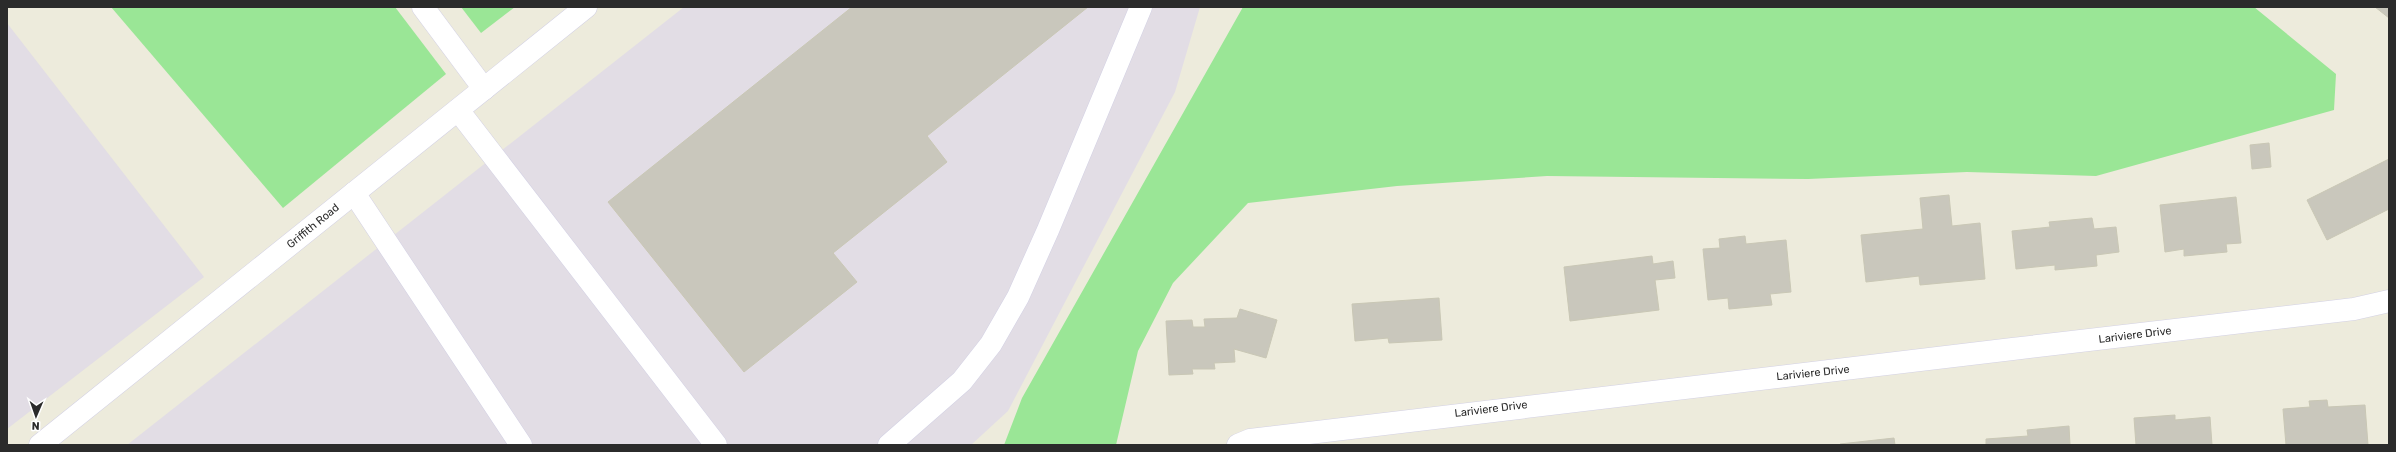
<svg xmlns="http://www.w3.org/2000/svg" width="2396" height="452" font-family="Rubik,sans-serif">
<rect width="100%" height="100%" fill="#edebdc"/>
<g fill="#e2dde5">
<polygon points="684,7 1200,7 1175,92 1008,411 971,445 127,445"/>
<polygon points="7,23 204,277 7,429"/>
</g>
<g fill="#9ae696">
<polygon points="111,7 395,7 446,74 283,208"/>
<polygon points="461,7 515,7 481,33"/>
<polygon points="1243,7 2254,7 2336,74 2334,110 2096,176 1967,172 1808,179 1547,176 1397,186 1248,203 1173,283 1138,351 1116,445 1004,445 1022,398"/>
</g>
<g fill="#c9c7bc" stroke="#c9c7b5">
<polygon points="852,7 1088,7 927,136 947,162 833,253 857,282 744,372 608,202"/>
<polygon points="2375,7 2389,7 2389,18"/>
<polygon points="2269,143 2271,167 2252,169 2250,145"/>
<polygon points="2389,159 2389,209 2327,240 2307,200"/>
<polygon points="1949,195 1952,226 1980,223 1985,279 1920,285 1919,276 1866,282 1861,235 1923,229 1920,198"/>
<polygon points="2236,197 2241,243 2226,244 2227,252 2184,256 2184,249 2165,252 2160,205"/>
<polygon points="2092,218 2094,229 2116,227 2119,252 2096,255 2097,266 2055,270 2055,265 2016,269 2012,231 2050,227 2049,222"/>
<polygon points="1745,236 1746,244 1786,240 1791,292 1770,294 1772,305 1729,309 1728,298 1708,300 1703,249 1720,248 1719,239"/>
<polygon points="1652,256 1653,264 1673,261 1675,278 1655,280 1659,310 1570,321 1564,267"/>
<polygon points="1439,298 1442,340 1389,343 1388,338 1355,341 1352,304"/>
<polygon points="1240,309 1277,320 1266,358 1234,349 1235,362 1214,363 1215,369 1192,369 1193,374 1169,375 1166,321 1192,320 1193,327 1205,327 1204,319 1237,318"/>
<polygon points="2327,400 2328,407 2365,405 2368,445 2286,445 2283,409 2310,407 2309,401"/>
<polygon points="2175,415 2175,420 2210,417 2212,445 2136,445 2134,418"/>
<polygon points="2069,426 2070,445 1986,445 1986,439 2028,436 2027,430"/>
<polygon points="1894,438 1895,445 1840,445 1840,444"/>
</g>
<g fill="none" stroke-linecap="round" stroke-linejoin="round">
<defs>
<g id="minor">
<polyline points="423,7 484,89"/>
<polyline points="458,110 716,445"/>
<polyline points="354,193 521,445"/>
<polyline points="40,445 586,7"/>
<polyline points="889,445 962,381 991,344 1018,297 1048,230 1141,7"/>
<path d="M1238 445 1250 440C1617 393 1986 353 2354 309L2389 301"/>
</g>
</defs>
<use href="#minor" stroke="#d3d1e4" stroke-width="23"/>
<use href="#minor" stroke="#fff" stroke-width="22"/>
</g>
<g text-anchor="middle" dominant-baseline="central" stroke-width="3" stroke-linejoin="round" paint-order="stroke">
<g font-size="11" fill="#2b2b2b" stroke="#fff">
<text transform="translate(313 226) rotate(-39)">Griffith Road</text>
<text transform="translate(2135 335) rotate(-7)">Lariviere Drive</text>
<text transform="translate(1813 373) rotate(-6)">Lariviere Drive</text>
<text transform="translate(1491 409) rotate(-7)">Lariviere Drive</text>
</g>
</g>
<rect width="2396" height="452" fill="none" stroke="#2b2b2b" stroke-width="16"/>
<g transform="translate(36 416) rotate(182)" stroke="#ffffff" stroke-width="3" paint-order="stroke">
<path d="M0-3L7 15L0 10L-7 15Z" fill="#2b2b2b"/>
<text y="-6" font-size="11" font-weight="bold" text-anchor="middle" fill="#2b2b2b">N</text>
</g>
</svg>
